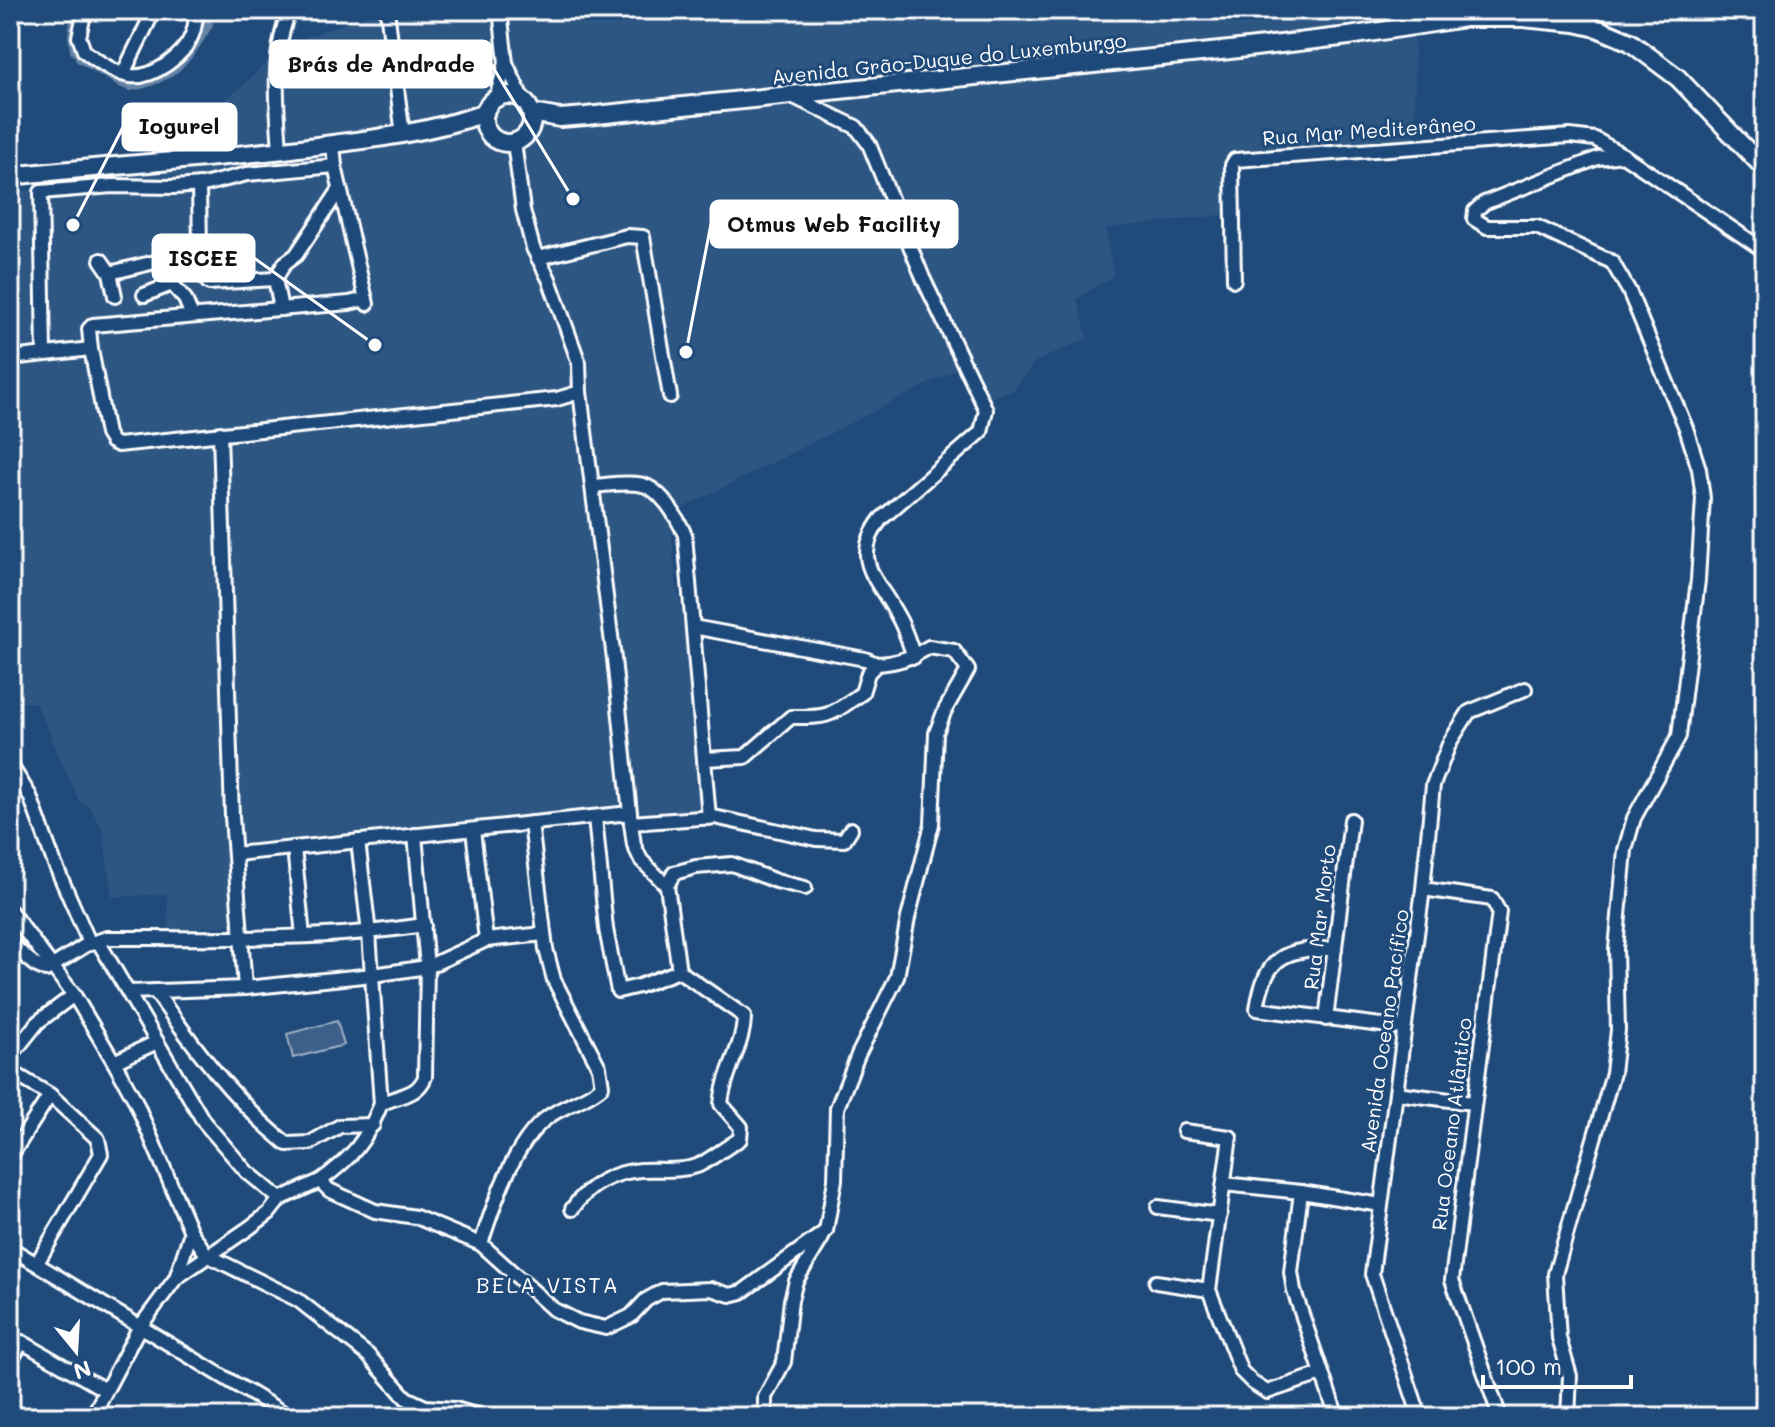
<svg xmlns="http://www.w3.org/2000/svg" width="1775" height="1427" font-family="Mali,sans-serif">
<rect width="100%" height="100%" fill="#1f4a7a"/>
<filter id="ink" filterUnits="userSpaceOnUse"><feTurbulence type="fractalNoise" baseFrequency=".0125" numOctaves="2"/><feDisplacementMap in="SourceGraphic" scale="16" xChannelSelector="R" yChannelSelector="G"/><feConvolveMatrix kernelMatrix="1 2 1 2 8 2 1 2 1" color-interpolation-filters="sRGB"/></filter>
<g filter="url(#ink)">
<polygon fill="#2e5683" points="364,10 1414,10 1415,155 1241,164 1240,213 1106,228 1113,276 1077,299 1088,338 1035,362 1014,390 988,398 969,363 673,513 671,527 676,582 683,617 703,812 227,844 230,925 169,930 167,894 112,897 103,832 91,808 79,801 36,703 19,702 10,716 10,193 108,181 242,87 284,45 365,16"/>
<polygon fill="#3c618b" stroke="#9eb0c5" stroke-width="2" points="337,1021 344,1045 293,1058 287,1034"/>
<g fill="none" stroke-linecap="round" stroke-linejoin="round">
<g stroke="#6583a4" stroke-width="10">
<polyline points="75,51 73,35 77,10"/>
<polyline points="80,58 116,79"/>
<path d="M118 81 130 86C172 80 188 59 208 24"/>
</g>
<defs>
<g id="minor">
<path d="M85 10 79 37 84 51C96 60 115 74 130 76 153 79 184 56 192 35 195 28 196 18 197 10"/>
<polyline points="387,10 403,135"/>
<polyline points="500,10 506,63 523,100"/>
<polyline points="123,74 154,10"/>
<path d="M792 96 856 127 869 144 923 278 986 410 981 432 881 519C850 560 877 578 897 615 905 628 909 643 914 657"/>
<polyline points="496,98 506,63"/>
<polyline points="514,142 523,210 533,248 549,279 579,363 580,392 614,659 631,823 714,817 816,839 844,840 851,829"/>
<polyline points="333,144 335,166 367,304"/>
<path d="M280 150C277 105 271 52 290 10"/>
<polyline points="199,185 200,250 206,280 209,283 275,279"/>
<polyline points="161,248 172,284 185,299 192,316"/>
<polyline points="538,258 627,236 643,237 670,396"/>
<polyline points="101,260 110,273 115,296"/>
<polyline points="110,273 159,261"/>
<polyline points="1234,280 1232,165 1235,160 1570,136 1595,139 1623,155"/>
<polyline points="144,295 172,284"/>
<polyline points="281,309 275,279 285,263 296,255 340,189"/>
<polyline points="91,349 89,329 93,325 349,303 366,299"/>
<polyline points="44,353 41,192 112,186 174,187 203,185 247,174 335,166"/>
<polyline points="10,358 91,349 107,434 112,442 118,445 557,399 580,392"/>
<polyline points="220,433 232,817 245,988"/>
<path d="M592 486C607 485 623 482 638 484 660 486 677 517 685 535L709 818"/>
<polyline points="693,627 865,659 877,664"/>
<polyline points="10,764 30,796 54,862 90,944"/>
<polyline points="595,817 606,929 618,991 639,986 679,971"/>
<polyline points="473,830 486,940"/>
<polyline points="294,848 303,936"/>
<polyline points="235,854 630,813"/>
<polyline points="667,886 674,873 696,867 732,864 776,881 805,888"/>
<polyline points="1423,889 1492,899 1499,912 1452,1280 1500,1417"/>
<polyline points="10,911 74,995 114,1062 135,1100 191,1232 207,1255 298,1300 368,1355 406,1398 425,1407 455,1409 483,1417"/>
<polyline points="98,941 204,1122 246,1171 280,1199"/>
<path d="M10 943 35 965 46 970 86 945 107 938C213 938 319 941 424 925"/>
<path d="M1335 949C1285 948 1265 956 1257 1009L1404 1028"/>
<path d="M155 991C193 1046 235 1102 287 1144L310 1143 340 1126 373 1125"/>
<polyline points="128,992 245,988 373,975 427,967 486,940 544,934"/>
<polyline points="10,1019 12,1023"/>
<polyline points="1326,1019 1351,820"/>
<polyline points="10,1057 38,1022 74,995"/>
<polyline points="114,1062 157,1042"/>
<polyline points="10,1071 50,1095 98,1139 101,1154 37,1263"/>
<polyline points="1396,1093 1473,1103"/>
<path d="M381 1104C398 1095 417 1097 425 1077L427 967 415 835"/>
<polyline points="1184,1131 1230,1137 1209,1290 1241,1371 1253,1383 1267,1392 1321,1374"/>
<polyline points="10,1157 50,1095"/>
<path d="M320 1181C352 1158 366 1141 381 1104L369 933 358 841"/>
<polyline points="1224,1184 1301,1192 1381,1205"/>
<polyline points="1301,1192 1291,1272 1294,1291 1337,1417"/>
<polyline points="1158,1207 1220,1215"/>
<path d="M572 1209C588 1186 612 1172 641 1170 661 1169 677 1172 697 1166 707 1162 728 1146 740 1139L741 1127 721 1104C724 1071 744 1046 744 1016L679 971 667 886 641 860 634 845 631 823"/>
<path d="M481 1244C493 1206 514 1141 548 1117 565 1105 590 1098 602 1086L599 1067 554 980 546 949 531 823"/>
<polyline points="10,1248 290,1417"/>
<polyline points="176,1278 191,1232"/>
<polyline points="1156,1282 1209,1290"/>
<polyline points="10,1362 22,1342 105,1390"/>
<path d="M92 1417 139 1328 176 1278 249 1228 269 1213 280 1199 320 1181 329 1190 375 1211 416 1217 481 1244 553 1309 579 1322 606 1328 631 1316 646 1300 662 1291 711 1289 730 1295 742 1292 826 1231 835 1180 837 1108 858 1055 897 977 908 918 932 824 936 733 945 710 968 670 954 651 929 647C912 658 897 663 877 664L868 673 862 693C830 715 831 718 791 717L745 757 704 759"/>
<polyline points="765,1417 765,1397 784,1362 791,1300 796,1281 822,1238"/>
<polyline points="1420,1417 1372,1274 1423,889 1433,785 1450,742 1469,712 1525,689"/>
<polyline points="1568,1417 1570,1376 1559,1338 1555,1274 1613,1073 1618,1030 1616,949 1625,850 1634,818 1679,736 1698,580 1703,498 1699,469 1686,428 1629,291 1612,262 1537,227 1487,227 1474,219 1475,211 1484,203 1598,158 1623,155 1765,251"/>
</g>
<g id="major">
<circle cx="508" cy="119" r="24"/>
<polyline points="531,113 560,118 586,116 1230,50 1349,36 1465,18 1523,18 1575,23 1597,28 1630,42 1678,78 1765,169"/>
<path d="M10 176C104 166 198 160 292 149 357 141 422 135 485 113"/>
</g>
</defs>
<use href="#minor" stroke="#fff" stroke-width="18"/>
<use href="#major" stroke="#fff" stroke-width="22"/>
<use href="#minor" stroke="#1f4a7a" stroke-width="12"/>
<use href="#major" stroke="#1f4a7a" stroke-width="16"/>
</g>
</g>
<g text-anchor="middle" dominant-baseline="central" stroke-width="6" stroke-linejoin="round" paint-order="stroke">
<g font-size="20" fill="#fff" stroke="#1f4a7a">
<text transform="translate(949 58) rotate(-6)">Avenida Grão-Duque do Luxemburgo</text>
<text transform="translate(1369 130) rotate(-4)">Rua Mar Mediterâneo</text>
<text transform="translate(1319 917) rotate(-83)">Rua Mar Morto</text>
<text transform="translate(1384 1031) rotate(-82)">Avenida Oceano Pacífico</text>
<text transform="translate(1451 1124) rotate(-83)">Rua Oceano Atlântico</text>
</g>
<g font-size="22" letter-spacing="2" fill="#fff" stroke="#1f4a7a">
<text x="548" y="1284">BELA VISTA</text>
</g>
</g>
<path fill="none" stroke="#fff" stroke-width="3" d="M573 199L491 64M73 225L123 127M686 352L711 224M375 345L254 258"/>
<g fill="#fff" stroke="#1f4a7a" stroke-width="3">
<circle cx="573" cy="199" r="8"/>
<circle cx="73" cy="225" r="8"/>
<circle cx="686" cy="352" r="8"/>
<circle cx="375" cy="345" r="8"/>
</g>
<g fill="#fff" stroke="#fff" stroke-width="3">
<rect x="271" y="41" width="220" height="46" rx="8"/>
<rect x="123" y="104" width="113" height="46" rx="8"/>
<rect x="711" y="201" width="246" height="46" rx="8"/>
<rect x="153" y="235" width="101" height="46" rx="8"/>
</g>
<g font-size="22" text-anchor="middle" font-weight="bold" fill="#111">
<text x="381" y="72">Brás de Andrade</text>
<text x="179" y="134">Iogurel</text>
<text x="834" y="232">Otmus Web Facility</text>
<text x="203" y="266">ISCEE</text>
</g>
<rect width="1775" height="1427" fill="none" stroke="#1f4a7a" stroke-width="40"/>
<rect x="20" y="20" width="1735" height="1387" fill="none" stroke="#fff" stroke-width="3" filter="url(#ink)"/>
<g transform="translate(76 1351) rotate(162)" stroke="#1f4a7a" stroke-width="6" paint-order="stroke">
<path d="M0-6L14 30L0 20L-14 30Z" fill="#ffffff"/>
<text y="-12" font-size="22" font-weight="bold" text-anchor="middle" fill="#ffffff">N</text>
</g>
<path d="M1483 1375v12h148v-12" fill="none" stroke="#ffffff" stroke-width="4"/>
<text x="1495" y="1375" font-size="24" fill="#ffffff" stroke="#1f4a7a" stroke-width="6" paint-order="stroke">100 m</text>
</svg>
